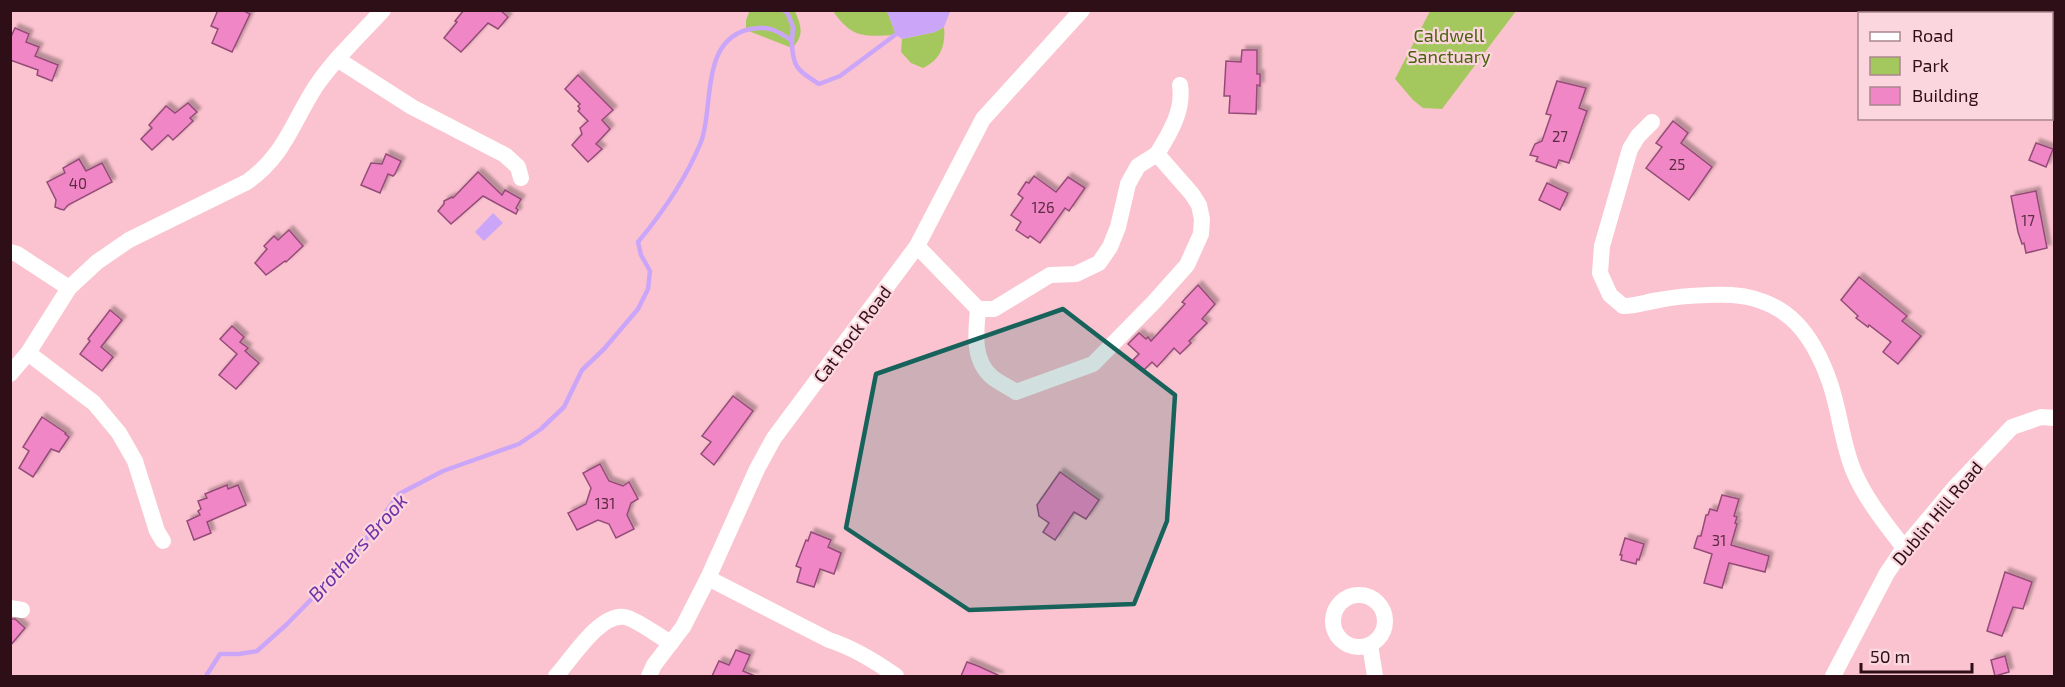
<svg xmlns="http://www.w3.org/2000/svg" width="2065" height="687" font-family="'Exo 2',sans-serif">
<defs>
<filter id="shadow"><feDropShadow dx="4" dy="-4" stdDeviation="1.5" flood-color="#0004"/></filter>
</defs>
<rect width="100%" height="100%" fill="#fbc3cf"/>
<g fill="#a5c85e">
<path d="M750 10 795 11C801 26 805 35 792 48L746 30V20Z"/>
<path d="M833 11H887L896 35C865 36 853 40 833 11Z"/>
<polygon points="1430,11 1516,11 1442,109 1423,108 1413,100 1395,79"/>
<path d="M944 27C946 46 940 60 923 68L911 63 901 52 902 39 935 32Z"/>
</g>
<g fill="#cba6f8">
<polygon points="887,11 954,11 950,12 944,27 935,32 902,39 896,35"/>
<polygon points="493,213 503,223 484,241 475,232"/>
</g>
<g fill="none" stroke-linecap="round" stroke-linejoin="round">
<g stroke="#cba6f8" stroke-width="4.5">
<polyline points="782,10 787,12 793,27 792,41"/>
<path d="M206 676 220 654H239L257 651 286 625 352 558 399 494 443 471 519 444 541 429 564 407 582 370 604 349 638 309 648 289 650 271 641 255 638 242C663 212 686 179 701 142 714 108 700 44 746 30 766 25 776 29 792 41 792 67 798 71 819 84L840 76 899 32"/>
</g>
</g>
<g fill="#f086c5" stroke="#944c77" stroke-width="1.5" filter="url(#shadow)">
<polygon points="218,10 242,10 250,14 232,52 212,43 218,29 211,26"/>
<polygon points="464,10 500,10 508,17 498,29 488,23 461,52 444,38 457,22 455,21"/>
<polygon points="15,28 29,34 26,42 39,47 35,56 58,65 52,81 37,75 38,70 10,60 10,39"/>
<polygon points="1242,50 1257,50 1257,74 1260,74 1260,86 1257,85 1256,114 1229,113 1230,96 1224,96 1226,61 1241,62"/>
<polygon points="578,75 613,110 602,120 610,129 596,144 602,149 588,162 572,145 582,134 580,128 588,121 578,111 580,109 578,106 580,104 565,89"/>
<polygon points="1557,81 1586,88 1579,108 1587,111 1569,163 1559,160 1556,168 1536,161 1538,157 1530,155 1535,144 1542,141 1551,115 1546,114"/>
<polygon points="188,103 197,112 190,118 193,121 173,140 168,135 152,150 141,139 152,128 149,125 166,106 175,113"/>
<polygon points="1673,121 1688,133 1681,143 1712,167 1689,200 1646,168 1662,147 1656,143"/>
<polygon points="2036,143 2053,149 2046,167 2029,160"/>
<polygon points="386,154 401,161 395,174 393,176 388,174 380,193 361,185 371,163 382,164"/>
<polygon points="79,159 86,171 102,163 112,182 68,205 64,210 60,209 55,207 56,200 47,182 65,173 63,168"/>
<polygon points="478,172 502,195 505,190 521,199 516,208 518,210 516,214 483,196 451,224 438,211 444,204 444,201 452,197 453,198"/>
<polygon points="1034,176 1056,192 1068,177 1085,188 1069,211 1065,208 1040,243 1030,236 1028,238 1016,230 1021,222 1011,215 1023,198 1018,194 1026,182 1029,183"/>
<polygon points="1547,183 1568,193 1560,210 1539,200"/>
<polygon points="2036,191 2047,248 2026,253 2024,243 2022,244 2018,232 2011,196"/>
<polygon points="289,230 303,246 286,262 285,261 266,275 255,263 267,249 264,246 274,236 278,240"/>
<polygon points="1859,277 1907,316 1902,321 1921,336 1898,364 1883,352 1891,342 1869,325 1868,327 1856,318 1858,316 1841,300"/>
<polygon points="1198,285 1215,304 1202,319 1207,323 1189,341 1191,343 1180,354 1174,348 1157,367 1152,362 1144,370 1133,360 1139,354 1128,344 1139,333 1146,339 1148,337 1151,341 1185,304 1182,302"/>
<polygon points="110,310 122,320 101,347 113,357 102,371 80,354 90,341 88,339"/>
<polygon points="232,326 244,337 240,342 248,348 245,351 259,363 236,389 219,375 237,354 220,339"/>
<polygon points="733,396 753,411 714,465 701,454 711,442 702,436"/>
<polygon points="42,417 66,433 65,434 69,437 59,452 51,449 33,477 19,468 29,451 23,447"/>
<polygon points="600,464 609,481 623,486 629,482 638,499 631,503 627,515 634,529 616,538 609,524 598,520 577,530 568,513 586,504 591,488 583,473"/>
<polygon points="1060,472 1099,500 1086,519 1074,512 1055,540 1043,532 1049,523 1039,516 1037,505"/>
<polygon points="227,485 228,489 238,485 246,505 207,522 211,533 194,540 187,521 200,515 198,511 201,509 198,501 207,498 205,494"/>
<polygon points="1722,495 1739,499 1734,516 1737,517 1735,523 1737,524 1731,545 1769,556 1765,572 1729,563 1722,588 1704,583 1712,554 1694,548 1697,538 1698,536 1701,536 1706,515 1708,515 1710,509 1717,511"/>
<polygon points="811,532 831,540 828,547 841,553 834,574 820,569 814,587 797,582 801,568 796,566 806,540 808,541"/>
<polygon points="1625,538 1644,544 1639,560 1637,559 1636,564 1621,560 1622,555 1620,555"/>
<polygon points="2005,572 2032,582 2023,609 2013,607 2002,636 1987,631"/>
<polygon points="10,619 15,619 25,628 10,646"/>
<polygon points="736,650 750,655 743,671 755,676 712,676 719,661 729,665"/>
<polygon points="2005,656 2009,672 1995,676 1991,660"/>
<polygon points="967,662 978,666 1000,676 961,676"/>
</g>
<g fill="none" stroke-linecap="round" stroke-linejoin="round">
<g stroke="#fff" stroke-width="16">
<polyline points="337,59 412,107 505,155 518,167 521,178"/>
<path d="M1652 122 1638 136 1630 149 1602 246 1600 273 1610 295 1623 306C1636 306 1646 302 1659 300 1677 296 1713 294 1732 295 1787 299 1813 334 1830 383 1840 412 1842 444 1854 472 1866 500 1886 524 1904 548"/>
<path d="M917 246 978 309C976 332 972 360 992 377 999 383 1009 387 1016 392L1093 364 1154 302 1187 265 1201 234 1202 219 1199 205 1192 194 1157 154C1170 133 1184 110 1180 85"/>
<polyline points="10,252 17,254 69,288"/>
<polyline points="978,309 994,309 1050,275 1076,274 1099,263 1110,247 1118,227 1128,184 1138,166 1157,154"/>
<polyline points="28,353 94,403 119,433 135,461 157,531 163,541"/>
<path d="M10 374 28 353 69 288 97 262 129 240 247 182C285 155 292 123 316 86 335 58 360 35 383 10"/>
<path d="M708 578 829 640C854 648 875 661 896 676"/>
<circle cx="1359" cy="621" r="26"/>
<polyline points="10,608 22,610"/>
<polyline points="1370,645 1375,676"/>
<path d="M556 676C571 660 600 612 625 617 636 619 660 637 671 643"/>
<polyline points="649,676 654,665 683,627 708,578 757,469 774,438 917,246 983,119 1082,10"/>
<polyline points="1833,676 1887,573 1904,548 1956,486 2012,427 2041,417 2054,418"/>
</g>
</g>
<path fill="#17635b" fill-opacity="0.2" stroke="#17635b" stroke-width="4.5" stroke-linejoin="round" d="M1063 309 1175 395 1167 521 1134 604 969 610 846 528 876 374Z"/>
<g text-anchor="middle" dominant-baseline="central" stroke-width="4.5" stroke-linejoin="round" paint-order="stroke">
<g font-size="15" fill="#5e2c42">
<text x="1560" y="136">27</text>
<text x="1677" y="164">25</text>
<text x="78" y="183">40</text>
<text x="1043" y="207">126</text>
<text x="2028" y="220">17</text>
<text x="605" y="503">131</text>
<text x="1719" y="540">31</text>
</g>
<g font-size="18" fill="#4a610d" stroke="#fcd6de">
<text x="1449" y="35">Caldwell<tspan x="1449" dy="21">Sanctuary</tspan></text>
</g>
<g font-size="18" fill="#2e0e17" stroke="#fcd6de">
<text transform="translate(852 334) rotate(-53)">Cat Rock Road</text>
<text transform="translate(1937 513) rotate(-50)">Dublin Hill Road</text>
</g>
<g font-size="20" font-style="italic" fill="#6f31a6" stroke="#fcd6de">
<text transform="translate(357 547) rotate(-48)">Brothers Brook</text>
</g>
</g>
<rect width="2065" height="687" fill="none" stroke="#2e0e17" stroke-width="24"/>
<rect x="1858" y="12" width="195" height="108" fill="#fcd6de" stroke="#aa868e" stroke-width="1.5"/>
<rect x="1870" y="32" width="30" height="9" fill="#ffffff" stroke="#aa868e" stroke-width="1.5"/>
<text x="1912" y="42" font-size="18" fill="#2e0e17">Road</text>
<rect x="1870" y="57" width="30" height="18" fill="#a5c85e" stroke="#aa868e" stroke-width="1.5"/>
<text x="1912" y="72" font-size="18" fill="#2e0e17">Park</text>
<rect x="1870" y="87" width="30" height="18" fill="#f086c5" stroke="#aa868e" stroke-width="1.5"/>
<text x="1912" y="102" font-size="18" fill="#2e0e17">Building</text>
<path d="M1861 663v9h111v-9" fill="none" stroke="#2e0e17" stroke-width="3"/>
<text x="1870" y="663" font-size="18" fill="#2e0e17" stroke="#fcd6de" stroke-width="4.5" paint-order="stroke">50 m</text>
</svg>
